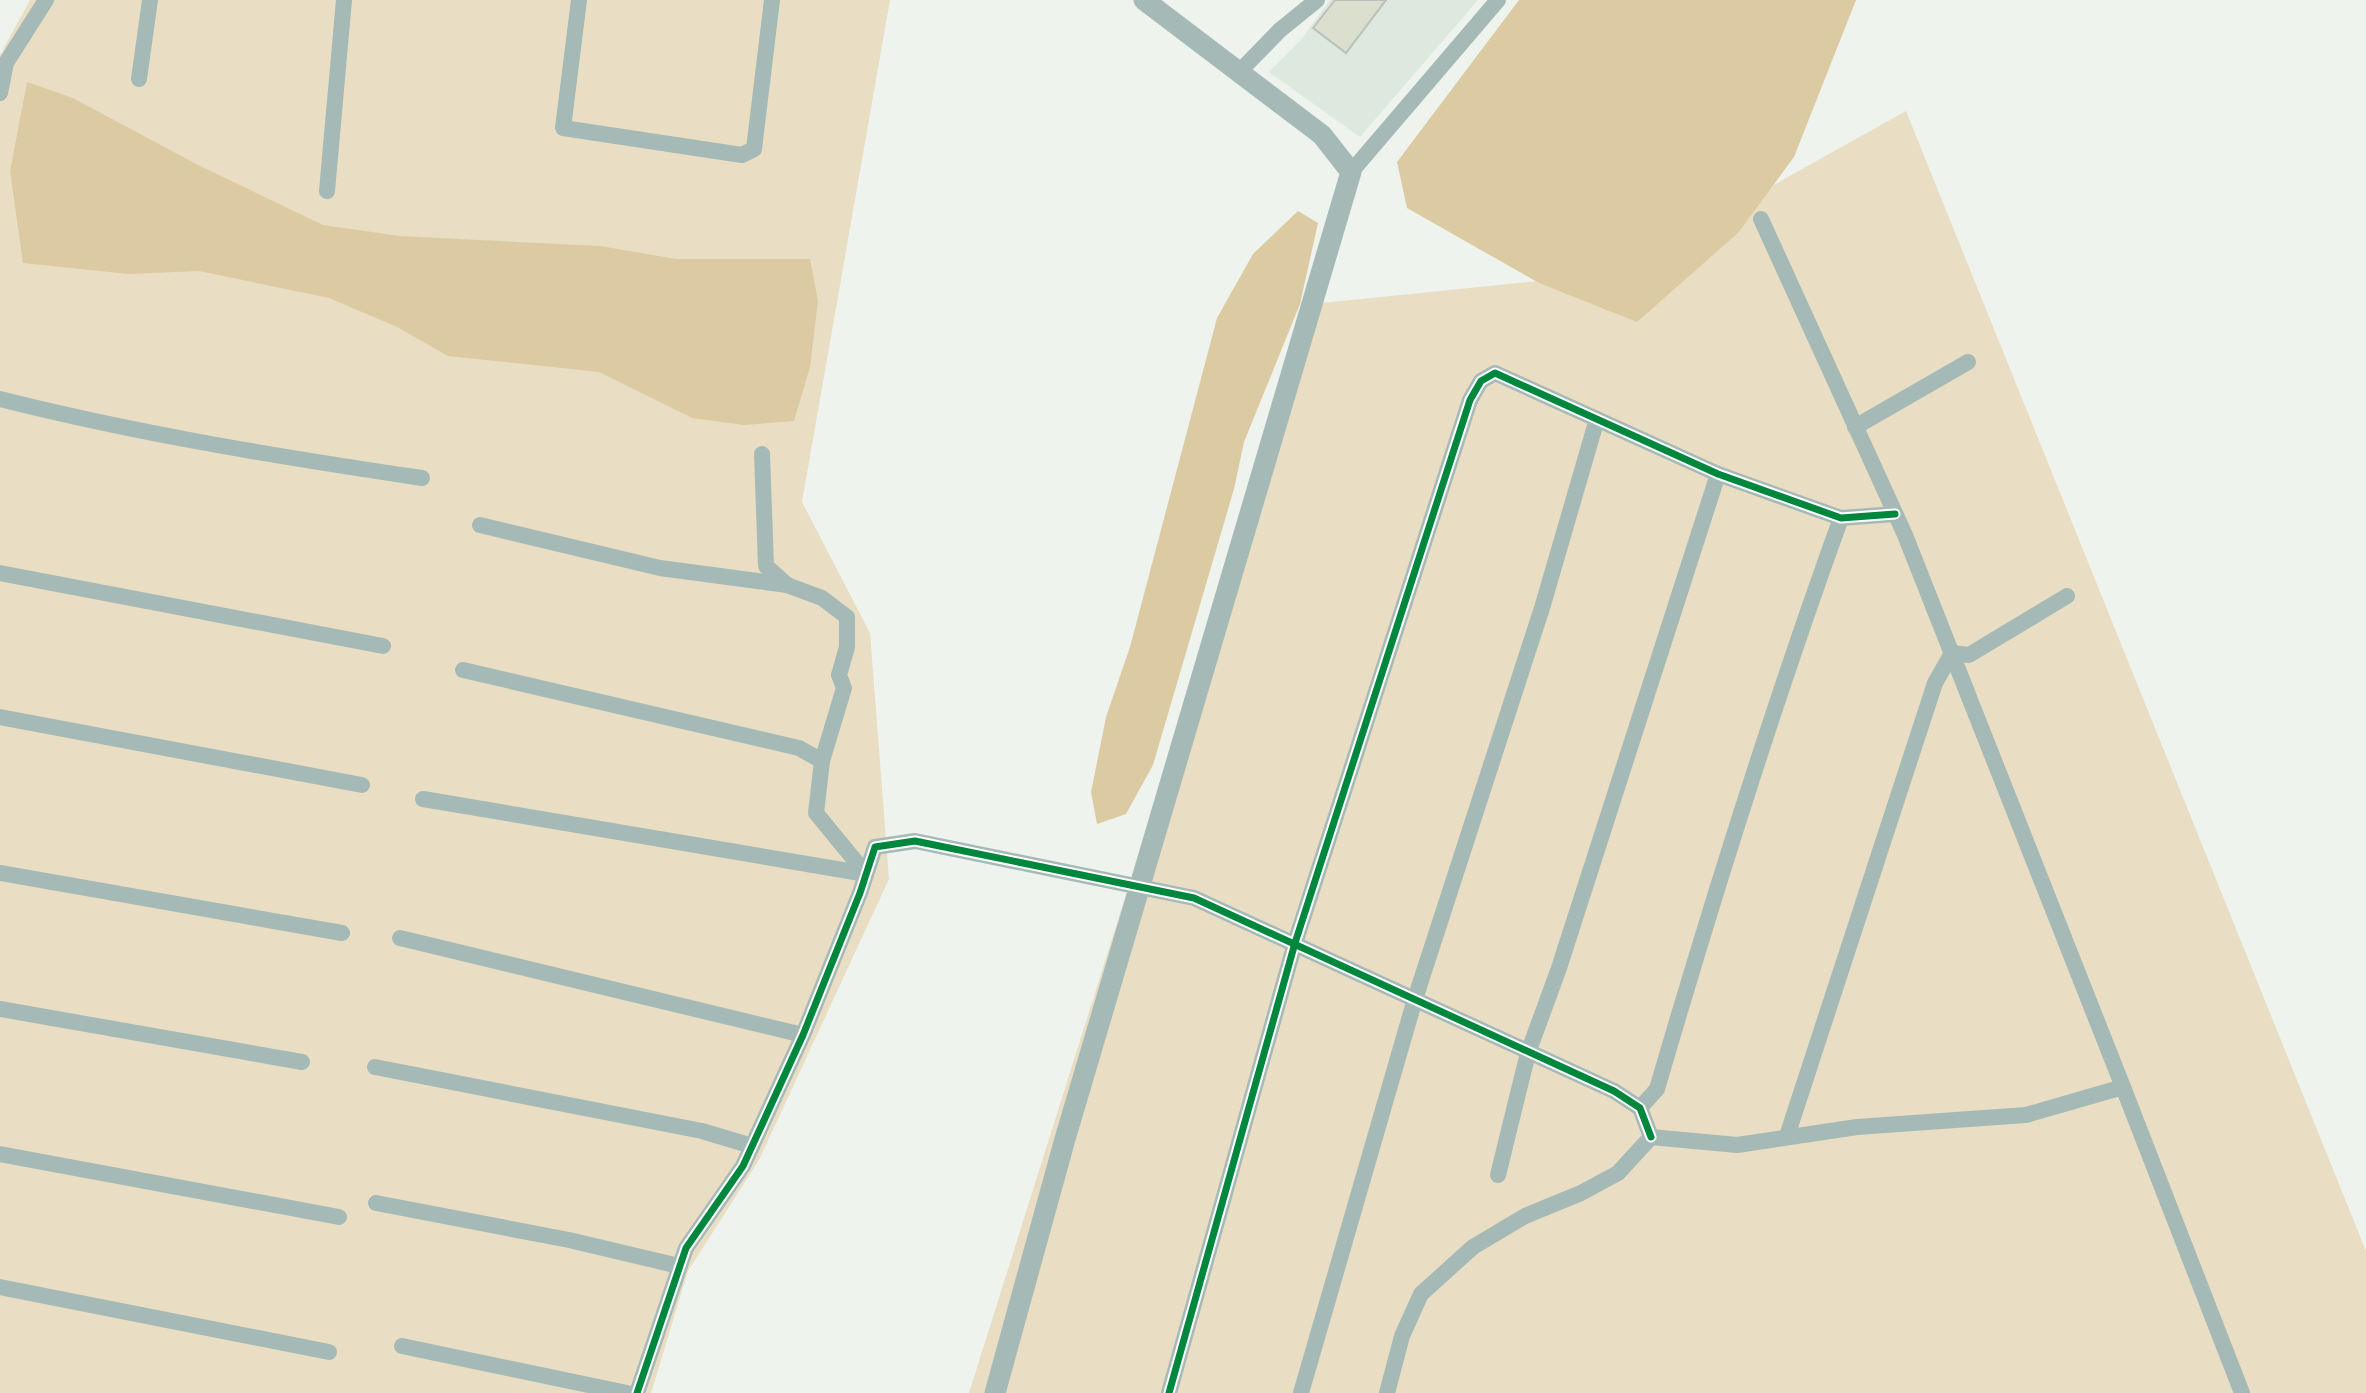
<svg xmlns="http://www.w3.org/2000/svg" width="2366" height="1393" font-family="'PT Sans',sans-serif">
<rect width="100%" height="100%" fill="#eef3ee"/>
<polygon fill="#dde8df" points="1330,0 1478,0 1360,137 1269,72 1300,41"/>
<g fill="#e9dec3">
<polygon points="30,0 890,0 802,502 870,633 889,879 759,1160 688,1271 651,1393 0,1393 0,55"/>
<polygon points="1906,111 2366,1251 2366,1393 969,1393 1312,304 1616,273"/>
</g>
<g fill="#dccba2">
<polygon points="1519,0 1856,0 1794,157 1738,233 1637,322 1539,283 1407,208 1397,162"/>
<polygon points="27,82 73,98 198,165 323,225 400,236 600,246 676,259 810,259 818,301 810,367 794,421 744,425 692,418 599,372 448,356 397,327 329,298 199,271 128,274 23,263 10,171"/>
<polygon points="1298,211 1318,223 1300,304 1244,442 1234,489 1153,765 1126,814 1097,824 1091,792 1106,717 1130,647 1217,318 1253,254"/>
</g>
<polygon fill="#dadfce" stroke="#bcbfbb" stroke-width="2" points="1335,0 1386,0 1346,53 1313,28"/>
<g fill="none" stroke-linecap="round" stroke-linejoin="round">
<g stroke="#a5bab6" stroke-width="16">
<polyline points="579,0 563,128 742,155 754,149 772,0"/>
<polyline points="1239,72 1280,30 1317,0"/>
<polyline points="139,79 150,0"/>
<polyline points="0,93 6,63 46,0"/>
<polyline points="1351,172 1498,0"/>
<polyline points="327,191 344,0"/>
<polyline points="1761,219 1905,535 2123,1087"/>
<path d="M0 399C139 434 280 457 422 478"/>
<polyline points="1855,427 1968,362"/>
<polyline points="762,454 766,566 787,585"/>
<polyline points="0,573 383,646"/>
<polyline points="463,670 799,748 822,761"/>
<polyline points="0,717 362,785"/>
<polyline points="423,799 866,874 816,813 822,761 844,688 839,675 847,647 847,617 822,598 787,585 660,568 480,525"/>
<polyline points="0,873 342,933"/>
<polyline points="400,938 803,1035"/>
<polyline points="0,1009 302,1062"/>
<polyline points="375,1067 702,1131 752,1146"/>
<path d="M1640 1108 1657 1089C1713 897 1773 706 1841 518"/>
<polyline points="1787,1136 1935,683 1952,653 1969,655 2067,596"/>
<polyline points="0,1154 339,1217"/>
<polyline points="1498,1175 1528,1053 1559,968 1718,474"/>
<polyline points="376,1203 569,1240 679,1266"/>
<polyline points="0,1287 329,1352"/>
<polyline points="402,1346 627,1393"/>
<polyline points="637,1393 686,1248 743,1166 803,1035 860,893 875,847 915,841 1194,898 1614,1091 1640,1108 1651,1137"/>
<polyline points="1169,1393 1295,943 1470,400 1481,381 1495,373 1718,474 1841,518 1895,514"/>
<polyline points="1301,1393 1415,999 1542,608 1597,419"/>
<polyline points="1387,1393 1402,1336 1421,1294 1473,1247 1525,1216 1581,1193 1618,1173 1651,1137 1737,1145 1857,1127 2026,1115 2123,1087 2242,1393"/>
</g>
<polyline stroke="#a5bab6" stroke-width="21" points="995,1393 1065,1139 1351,172 1322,135 1144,0"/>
<defs>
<g id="cycleway">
<polyline points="637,1393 686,1248 743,1166 803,1035 860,893 875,847 915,841 1194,898 1614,1091 1640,1108 1651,1137"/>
<polyline points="1169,1393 1295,943 1470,400 1481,381 1495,373 1718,474 1841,518 1895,514"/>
</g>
</defs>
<use href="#cycleway" stroke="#fff" stroke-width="11"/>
<use href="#cycleway" stroke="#00873e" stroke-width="7"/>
</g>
</svg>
